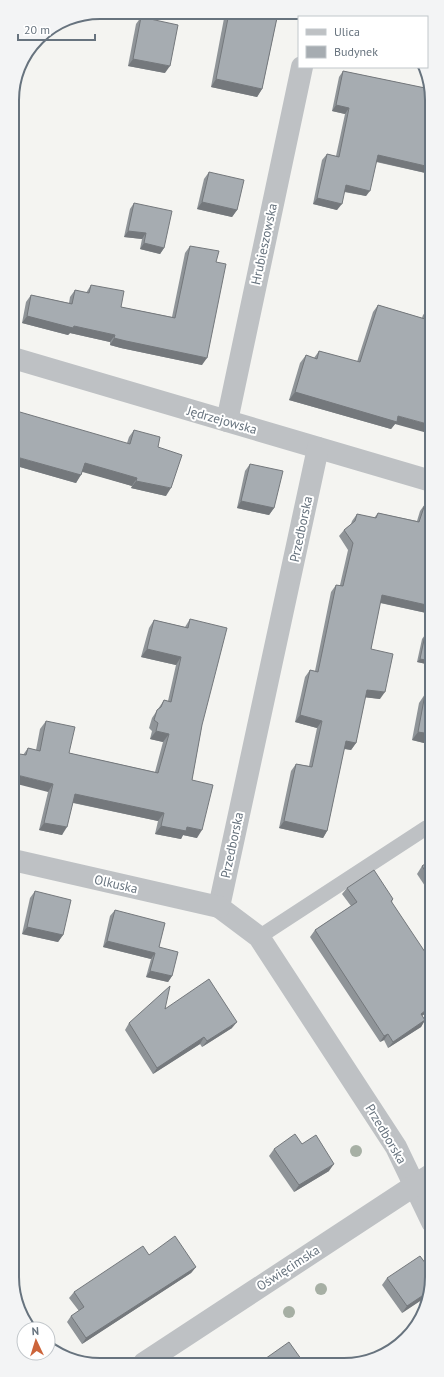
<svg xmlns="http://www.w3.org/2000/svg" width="444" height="1377" font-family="'PT Sans',sans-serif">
<rect width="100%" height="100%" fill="#f4f4f1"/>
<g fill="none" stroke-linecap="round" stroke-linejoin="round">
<polyline stroke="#bec1c4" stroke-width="15" points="259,937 426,828"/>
<g stroke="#bec1c4" stroke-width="22">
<polyline points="314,17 314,13"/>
<polyline points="13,358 431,481"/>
<polyline points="227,421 302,67"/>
<polyline points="318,448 219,907 259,937 396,1147 432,1222"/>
<polyline points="13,860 219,907"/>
<polyline points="144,1363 432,1174"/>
</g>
</g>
<g fill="#a6afa4">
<circle cx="356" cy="1151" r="6"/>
<circle cx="321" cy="1289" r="6"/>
<circle cx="289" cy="1312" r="6"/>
</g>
<g fill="#8f9498">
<polygon points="225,13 278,13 262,89 257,97 211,87"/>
<polygon points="141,17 165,73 128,66 136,24"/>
<polygon points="343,71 430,89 430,174 376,162 366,196 344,192 337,210 313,204 322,160 327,154 336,156 345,114 332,111 339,77"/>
<polygon points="209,172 237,210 232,217 197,209 204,179"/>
<polygon points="134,203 164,248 160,254 140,249 142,239 124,237 130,209"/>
<polygon points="190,246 216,262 202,365 121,348 110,345 110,342 70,333 68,335 22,323 26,302 31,295 69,303 70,297 75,290 86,293 91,285 121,307 172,317 185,253"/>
<polygon points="378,305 422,318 423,315 429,308 395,424 391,429 289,400 300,363 306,355 314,358 319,351 357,362 373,312"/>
<polygon points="134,430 158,447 166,496 131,488 132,486 82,471 76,483 13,465 127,443 129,437"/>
<polygon points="250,464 274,508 269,515 237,508 245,471"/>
<polygon points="425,504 431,614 380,603 371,649 380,699 365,697 356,743 351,750 344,749 327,831 323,838 279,828 291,771 296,764 309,766 317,728 295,722 305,677 310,670 315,671 331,592 336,585 340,585 348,550 339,536 344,530 351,524 352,521 357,514 374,518 378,513 417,521 420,511"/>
<polygon points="190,619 202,725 192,780 197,838 183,835 181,839 155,834 158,821 73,803 62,835 39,830 48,792 23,755 28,748 36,750 40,729 46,721 69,753 155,772 163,742 150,739 152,731 149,728 152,718 164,700 168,701 176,665 141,657 149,628 154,620 185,627"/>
<polygon points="425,635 431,665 417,662 422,639"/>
<polygon points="425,694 431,695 431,751 427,750 428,744 412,740 419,703"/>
<polygon points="431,860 431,895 417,874 422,866"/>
<polygon points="347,888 393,899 392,902 422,1016 425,1020 421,1027 388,1048 384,1040 380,1042 310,937 315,930 351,906 342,894"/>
<polygon points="35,891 63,935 58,942 22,934 30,898"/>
<polygon points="115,910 159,947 172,976 168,982 146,977 151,959 103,947 110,916"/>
<polygon points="165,1009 232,1028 202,1047 200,1044 153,1074 125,1030 129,1023"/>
<polygon points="302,1144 329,1171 294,1192 269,1156 274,1149"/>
<polygon points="149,1255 196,1267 191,1273 82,1344 67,1322 71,1316 79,1311 69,1298 74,1292"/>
<polygon points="387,1278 432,1282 426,1297 402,1313 382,1285"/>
</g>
<g fill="#74787c">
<polygon points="133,59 170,66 165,73 128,66"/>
<polygon points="216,79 262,89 257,97 211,87"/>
<polygon points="336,105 349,108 345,114 332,111"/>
<polygon points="378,155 430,167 430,174 374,161"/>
<polygon points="346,185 370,191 366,196 342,191"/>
<polygon points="317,198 342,204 337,210 313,204"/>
<polygon points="202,202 237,210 232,217 197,209"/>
<polygon points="128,231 146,233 142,239 124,237"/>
<polygon points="144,243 164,248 160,254 140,249"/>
<polygon points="27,316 115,335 110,342 70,333 68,335 22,323"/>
<polygon points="114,338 207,358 202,365 121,348 110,345"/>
<polygon points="295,392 398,416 431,425 431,434 395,424 391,429 289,400"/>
<polygon points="13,456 81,475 76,483 13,465"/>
<polygon points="85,463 137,478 132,486 79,471"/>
<polygon points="136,481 171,488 166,496 131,488"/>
<polygon points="241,501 274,508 269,515 237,508"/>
<polygon points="382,595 431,606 431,614 377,602"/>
<polygon points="147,649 181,657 176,665 141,657"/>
<polygon points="420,659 431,661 431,665 417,662"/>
<polygon points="367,690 385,692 380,699 362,697"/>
<polygon points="300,715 322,721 317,728 295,722"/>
<polygon points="156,731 169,734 163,742 150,739"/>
<polygon points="418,732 431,734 431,739 428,744 412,740"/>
<polygon points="346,741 356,743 351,750 341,748"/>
<polygon points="431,744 431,751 427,750"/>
<polygon points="13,774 53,784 48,792 13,783"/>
<polygon points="75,794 164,813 158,821 70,802"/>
<polygon points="284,821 327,831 323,838 279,828"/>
<polygon points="44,823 67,827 62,835 39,830"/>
<polygon points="161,826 187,827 202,830 197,838 183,835 181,839 155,834"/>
<polygon points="27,927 63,935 58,942 22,934"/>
<polygon points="107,941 155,953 151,959 103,947"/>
<polygon points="150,971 172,976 168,982 146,977"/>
<polygon points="431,1006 431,1010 416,1020 421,1014"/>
<polygon points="425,1020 421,1027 388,1048 393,1042"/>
<polygon points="237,1022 232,1028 202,1047 207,1041"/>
<polygon points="388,1034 384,1040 380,1042 384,1036"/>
<polygon points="204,1037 200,1044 153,1074 157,1068"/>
<polygon points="334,1164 329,1171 294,1192 299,1185"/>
<polygon points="196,1267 191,1273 82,1344 86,1338"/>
<polygon points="428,1292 426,1297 402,1313 407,1306"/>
</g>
<g fill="#a6acb1" stroke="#74787c">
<polygon points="229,13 278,13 262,89 216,79"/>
<polygon points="141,17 178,25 170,66 133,59"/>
<polygon points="343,71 430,89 430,167 378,155 370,191 346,185 342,204 317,198 327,154 339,157 349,108 336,105"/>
<polygon points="209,172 244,180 237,210 202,202"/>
<polygon points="134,203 172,211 164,248 144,243 146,233 128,231"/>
<polygon points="190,246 219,251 216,262 226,264 207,358 126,341 114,338 115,335 74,326 73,328 27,316 31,295 72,304 75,290 89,293 91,285 124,291 121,307 175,318"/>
<polygon points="378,305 425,319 429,308 431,308 431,425 398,416 397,422 295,392 306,355 317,359 319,351 360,362"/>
<polygon points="13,410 130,444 134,430 160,437 158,447 182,455 171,488 136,481 137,478 85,463 81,475 13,456"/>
<polygon points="250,464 283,471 274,508 241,501"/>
<polygon points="425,504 431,506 431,606 382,595 371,649 393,654 385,692 367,690 356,743 346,741 327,831 284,821 296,764 312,767 322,721 300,715 310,670 318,672 336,585 343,586 353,543 344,530 355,521 357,514 376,518 378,513 419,522"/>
<polygon points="190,619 227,628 202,725 192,780 213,785 202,830 187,827 186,831 161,826 164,813 75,794 67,827 44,823 53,784 13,774 13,753 26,755 28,748 40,751 46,721 75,727 69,753 158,773 169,734 156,731 158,723 154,720 157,710 161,707 164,700 171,702 181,657 147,649 154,620 188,628"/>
<polygon points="425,635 431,637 431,661 420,659"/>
<polygon points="425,694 431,695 431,734 418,732"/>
<polygon points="431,860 431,880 422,866"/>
<polygon points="374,870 393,899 391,901 431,961 431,1006 421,1014 425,1020 393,1042 388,1034 384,1036 315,930 357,902 347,888"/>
<polygon points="35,891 71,900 63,935 27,927"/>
<polygon points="115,910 165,923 159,947 178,952 172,976 150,971 155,953 107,941"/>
<polygon points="209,979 237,1022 207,1041 204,1037 157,1068 129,1023 170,986 165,1009"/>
<polygon points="295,1134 302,1144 316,1135 334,1164 299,1185 274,1149"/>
<polygon points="175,1236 196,1267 86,1338 71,1316 84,1307 74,1292 143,1246 149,1255"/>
<polygon points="420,1256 432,1272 432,1282 428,1292 407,1306 387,1278"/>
<polygon points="289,1342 304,1363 264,1363 262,1361"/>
</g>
<g text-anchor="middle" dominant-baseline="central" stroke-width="4" stroke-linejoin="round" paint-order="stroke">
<g font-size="13" fill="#67737e" stroke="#fff">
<text transform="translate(264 244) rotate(-78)">Hrubieszowska</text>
<text transform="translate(222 420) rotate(16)">Jędrzejowska</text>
<text transform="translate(301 529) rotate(-78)">Przedborska</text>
<text transform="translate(232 845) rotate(-78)">Przedborska</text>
<text transform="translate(116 884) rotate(13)">Olkuska</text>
<text transform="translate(386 1134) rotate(59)">Przedborska</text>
<text transform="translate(288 1268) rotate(-33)">Oświęcimska</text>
</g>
</g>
<path d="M0 0H444V1377H0ZM100 19H344A81 81 0 0 1 425 100V1277A81 81 0 0 1 344 1358H100A81 81 0 0 1 19 1277V100A81 81 0 0 1 100 19Z" fill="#f3f4f5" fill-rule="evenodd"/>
<path fill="none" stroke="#67737e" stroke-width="2" d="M100 19H344A81 81 0 0 1 425 100V1277A81 81 0 0 1 344 1358H100A81 81 0 0 1 19 1277V100A81 81 0 0 1 100 19Z"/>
<rect x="298" y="16" width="130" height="52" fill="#ffffff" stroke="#c2c7cb"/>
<rect x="306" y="29" width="20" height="6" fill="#bec1c4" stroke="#c2c7cb"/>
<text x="334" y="36" font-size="12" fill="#67737e">Ulica</text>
<rect x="306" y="46" width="20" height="12" fill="#a6acb1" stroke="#c2c7cb"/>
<text x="334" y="56" font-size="12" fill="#67737e">Budynek</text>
<g transform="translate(36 1341) rotate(356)"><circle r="19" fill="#ffffff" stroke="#c2c7cb"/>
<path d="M0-3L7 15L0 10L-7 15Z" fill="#cc643a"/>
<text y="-6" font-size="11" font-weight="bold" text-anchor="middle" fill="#67737e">N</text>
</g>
<path d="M18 34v6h77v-6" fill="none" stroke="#67737e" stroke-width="2"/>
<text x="24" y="34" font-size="12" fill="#67737e" stroke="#ffffff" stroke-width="3" paint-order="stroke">20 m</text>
</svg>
